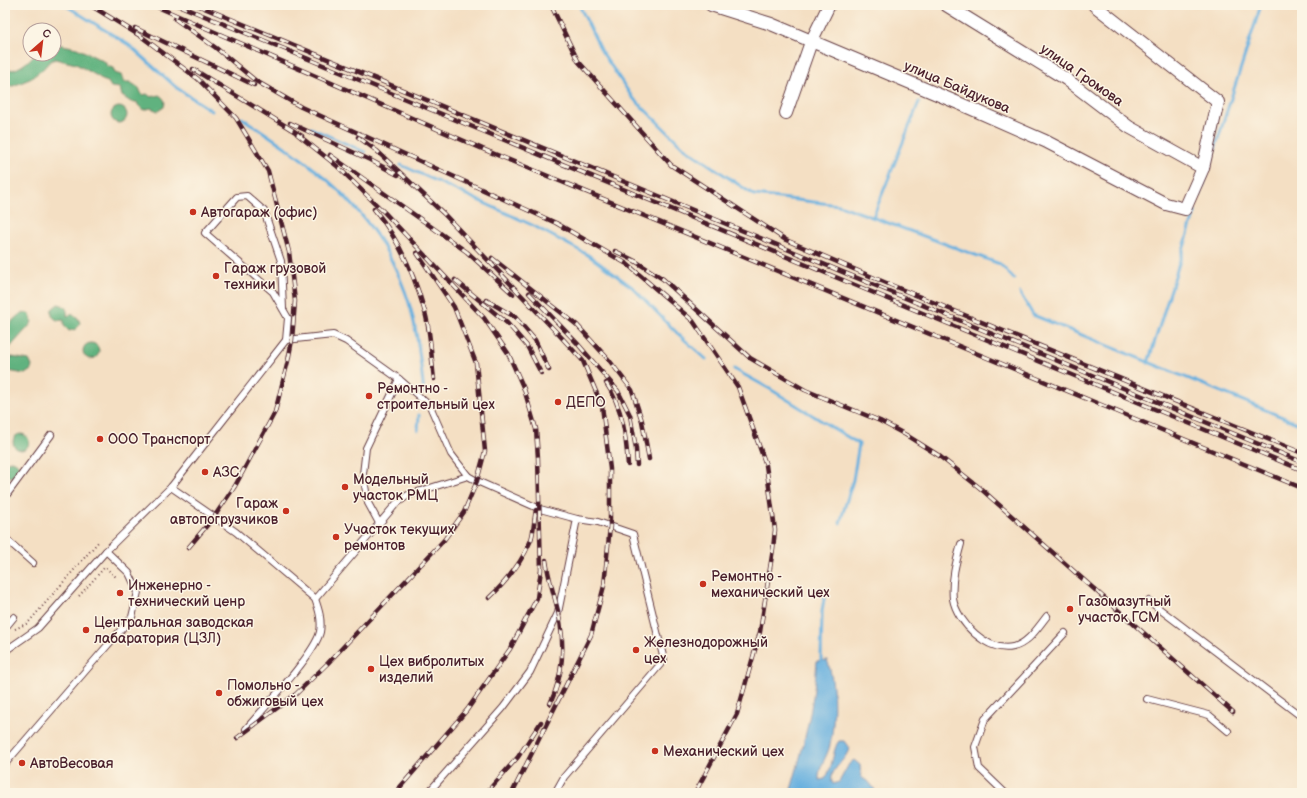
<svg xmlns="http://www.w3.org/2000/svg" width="1307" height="798" font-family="'Balsamiq Sans',sans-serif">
<rect width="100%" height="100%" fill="#fcf5e5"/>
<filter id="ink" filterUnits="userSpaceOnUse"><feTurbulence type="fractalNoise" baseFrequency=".025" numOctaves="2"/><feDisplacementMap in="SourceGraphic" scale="8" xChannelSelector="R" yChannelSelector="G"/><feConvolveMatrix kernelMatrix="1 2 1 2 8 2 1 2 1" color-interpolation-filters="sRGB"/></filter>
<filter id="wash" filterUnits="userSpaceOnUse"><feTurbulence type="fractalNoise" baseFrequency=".012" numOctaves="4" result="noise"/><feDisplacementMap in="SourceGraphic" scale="16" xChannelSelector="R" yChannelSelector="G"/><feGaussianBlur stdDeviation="0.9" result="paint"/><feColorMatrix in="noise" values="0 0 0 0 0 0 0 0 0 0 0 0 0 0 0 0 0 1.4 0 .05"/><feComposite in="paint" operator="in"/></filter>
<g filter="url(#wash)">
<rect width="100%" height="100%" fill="#f4dfc3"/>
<g fill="#61b27f" stroke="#566855">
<path d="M58 44 77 48 105 62 107 66 113 68 115 73 121 75 124 82H130L139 88 142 95 147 94 151 97 159 95C164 98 166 101 164 107L158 111 151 108 143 110 138 105 137 102H131L122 96 120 88 111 87 108 82 102 80 99 77 76 64 55 59 50 61 43 69 30 79 13 86H5V70C17 72 28 62 35 54H54V46Z"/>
<circle cx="119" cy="115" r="8"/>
<path d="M58 304C65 305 68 309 67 316 74 313 78 316 80 323L76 329 69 331 64 326V320C56 322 50 317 52 309Z"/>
<path d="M23 312 30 314 32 321 31 324 5 353V329C8 325 19 314 23 312Z"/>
<circle cx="91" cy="351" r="8"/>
<polygon points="12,357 29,360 32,366 31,370 25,374 8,371 5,364 8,358"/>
<circle cx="21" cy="442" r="8"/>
<circle cx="11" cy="469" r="8"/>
</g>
<path fill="#67b0df" stroke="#586885" d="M827 660C836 682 835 722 830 745 827 758 818 767 819 780L825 779C833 768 833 747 839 741H844L849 748C847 761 826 771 833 784L839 782 849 764 854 760 860 765 861 777 870 783 877 793H790C803 749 814 706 817 661Z"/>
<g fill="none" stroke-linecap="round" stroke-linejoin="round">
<g stroke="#67b0df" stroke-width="3">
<polyline points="65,5 129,45 177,88 212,111"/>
<polyline points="579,5 602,52 632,97 683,147 754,195 839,205 1000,264 1014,279"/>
<path d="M242 118C314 165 374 207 405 291 417 323 420 359 424 393"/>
<polyline points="311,128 365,152"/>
<polyline points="401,165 532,225 588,255 632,287 677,333 706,359"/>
<polyline points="1209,167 1261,5"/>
<polyline points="1200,195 1207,173"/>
<polyline points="873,217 919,102"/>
<polyline points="1020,293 1033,315 1302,425"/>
<polyline points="1148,363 1195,212"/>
<polyline points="734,369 770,389 859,444 853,480 840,523"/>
<polyline points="418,430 419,415"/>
<polyline points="821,660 822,610 825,594"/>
</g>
</g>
</g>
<g filter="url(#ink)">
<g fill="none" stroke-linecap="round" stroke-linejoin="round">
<defs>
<g id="service">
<polyline points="283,309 281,261 264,211 247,196 237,197 205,233 273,292 288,318 286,340"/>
<path d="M171 487 236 532 315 599C319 610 322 620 320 632 315 654 263 709 246 729"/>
<polyline points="5,497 51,435"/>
<polyline points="379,523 368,503 363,474 366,448 399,379"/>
<polyline points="5,538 33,563"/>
<path d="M961 544C956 562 951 580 953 599 957 622 988 653 1013 647 1028 644 1038 627 1047 616"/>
<polyline points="315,599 396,504 408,495 468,476"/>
<polyline points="1149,601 1302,717"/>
<polyline points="5,628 14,617"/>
<polyline points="5,651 38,628 106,551 171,487 286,340 333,335 346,341 399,379 430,406 451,454 468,476 477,481 540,509 577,519 598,522 633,534 664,660 564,777 555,793"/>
<polyline points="1147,699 1209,715 1228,731"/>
<polyline points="5,764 132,617 138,592 129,573 106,551"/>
<polyline points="428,793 503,708 530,672 558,613 577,519"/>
<polyline points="1005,793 979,768 975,747 985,719 1065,633"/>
</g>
<g id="minor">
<polyline points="711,5 771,24 963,105 1045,141 1166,204 1185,209 1203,168 1218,102 1094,5"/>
<polyline points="946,5 1066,79 1129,127 1203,168"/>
<polyline points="786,113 811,42 829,5"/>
</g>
</defs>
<use href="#service" stroke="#643c42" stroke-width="8"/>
<use href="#minor" stroke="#643c42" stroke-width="14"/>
<g stroke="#643c42" stroke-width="2" stroke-dasharray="1 3" stroke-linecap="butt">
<polyline points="79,596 105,567 117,578"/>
<polyline points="15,629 28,623 99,541"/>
</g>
<use href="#service" stroke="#fff" stroke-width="6"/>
<use href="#minor" stroke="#fff" stroke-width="12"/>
<defs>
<g id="rail">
<polyline points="90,5 142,37 198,79 236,118 268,171 289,252 295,301 292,340 288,361 275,412 235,486 214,517 188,548"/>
<polyline points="153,5 485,150 1302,488"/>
<polyline points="178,5 1302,470"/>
<polyline points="197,5 1302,462"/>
<polyline points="551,5 578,61 671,165 786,240 891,285 1302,453"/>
<polyline points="175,19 216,48 256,81 301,107 556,223 627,264 693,321 738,387 766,465 775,530 773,549 760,632 737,714 695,793"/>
<polyline points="135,28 254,85"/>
<polyline points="193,69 302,136"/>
<polyline points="290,123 370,160 398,175"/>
<polyline points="297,134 337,166 385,213 484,318 508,353 524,389 536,429 538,458 541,570 537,598 510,649 467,710 395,793"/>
<polyline points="358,137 377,151 443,213 563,339 583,361 602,406 610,469 610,526 604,586 591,635 512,793"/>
<polyline points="330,155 467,252 513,294"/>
<path d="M374 209C397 237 414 274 424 309 431 330 431 357 434 379"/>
<polyline points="615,251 635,261 663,279 750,358 805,390 880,421 906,435 938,455 980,488 1233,712"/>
<polyline points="492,258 577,325 609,360 632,390 642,421 649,459"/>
<polyline points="455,280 507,323 527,346 541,373"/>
<polyline points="529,293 577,343 618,391 630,415 636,449 637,465"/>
<polyline points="486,300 515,317 535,340 549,370"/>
<path d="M606 383C623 408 626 436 628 465"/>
<path d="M546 560C548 577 554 594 558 611 565 642 564 674 550 704"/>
<path d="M489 598C506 582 522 562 531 540 534 531 534 519 536 510"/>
<polyline points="237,738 296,694 328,663 444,540 464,512 477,481 485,451 476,363 454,307 417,253"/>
<polyline points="486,793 518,757 541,722"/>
</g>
</defs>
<use href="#rail" stroke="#4a1f2b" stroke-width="4.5"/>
<use href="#rail" stroke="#fcf5e5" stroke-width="3" stroke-dasharray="9" stroke-linecap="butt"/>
</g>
</g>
<g fill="#c8321e" stroke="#fcf5e5" stroke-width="1.5">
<circle cx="193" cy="212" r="4"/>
<circle cx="216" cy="276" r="4"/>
<circle cx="369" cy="396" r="4"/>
<circle cx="558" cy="402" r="4"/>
<circle cx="100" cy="439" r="4"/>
<circle cx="205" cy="472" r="4"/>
<circle cx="345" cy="487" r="4"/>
<circle cx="286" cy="511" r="4"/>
<circle cx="336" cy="537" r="4"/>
<circle cx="703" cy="584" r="4"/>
<circle cx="120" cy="593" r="4"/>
<circle cx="1070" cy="609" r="4"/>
<circle cx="86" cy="630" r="4"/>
<circle cx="636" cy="650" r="4"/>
<circle cx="371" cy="669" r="4"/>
<circle cx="219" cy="693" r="4"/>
<circle cx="655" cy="751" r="4"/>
<circle cx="22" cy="763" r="4"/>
</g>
<g text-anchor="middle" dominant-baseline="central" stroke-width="3" stroke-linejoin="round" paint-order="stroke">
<g font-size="14" fill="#4a1f2b" stroke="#fcf5e5">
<text transform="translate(1082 75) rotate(35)">улица Громова</text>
<text transform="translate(957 87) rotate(23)">улица Байдукова</text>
</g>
<g font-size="14" fill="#4a1f2b" stroke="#fcf5e5" text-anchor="start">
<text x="201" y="212">Автогараж (офис)</text>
<text x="224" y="268">Гараж грузовой<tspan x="224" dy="16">техники</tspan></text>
<text x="377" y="388">Ремонтно -<tspan x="377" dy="16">строительный цех</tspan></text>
<text x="566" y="402">ДЕПО</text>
<text x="108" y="439">ООО Транспорт</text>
<text x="213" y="472">АЗС</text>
<text x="353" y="479">Модельный<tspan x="353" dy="16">участок РМЦ</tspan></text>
<text x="278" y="503" text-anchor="end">Гараж<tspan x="278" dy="16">автопогрузчиков</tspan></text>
<text x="344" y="529">Участок текущих<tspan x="344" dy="16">ремонтов</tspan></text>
<text x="711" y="576">Ремонтно -<tspan x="711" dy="16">механический цех</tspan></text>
<text x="128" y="585">Инженерно -<tspan x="128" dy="16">технический ценр</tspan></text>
<text x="1078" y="601">Газомазутный<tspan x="1078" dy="16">участок ГСМ</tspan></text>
<text x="94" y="622">Центральная заводская<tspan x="94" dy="16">лабаратория (ЦЗЛ)</tspan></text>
<text x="644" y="642">Железнодорожный<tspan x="644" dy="16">цех</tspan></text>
<text x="379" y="661">Цех вибролитых<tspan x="379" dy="16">изделий</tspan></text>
<text x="227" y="685">Помольно -<tspan x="227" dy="16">обжиговый цех</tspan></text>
<text x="663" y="751">Механический цех</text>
<text x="30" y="763">АвтоВесовая</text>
</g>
</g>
<rect width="1307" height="798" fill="none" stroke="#fcf5e5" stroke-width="20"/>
<g transform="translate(42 42) rotate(28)"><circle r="19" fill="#fcf5e5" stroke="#b59f9b"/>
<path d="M0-3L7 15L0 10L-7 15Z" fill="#c8321e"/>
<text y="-6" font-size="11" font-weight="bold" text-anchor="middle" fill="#4a1f2b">С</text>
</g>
</svg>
